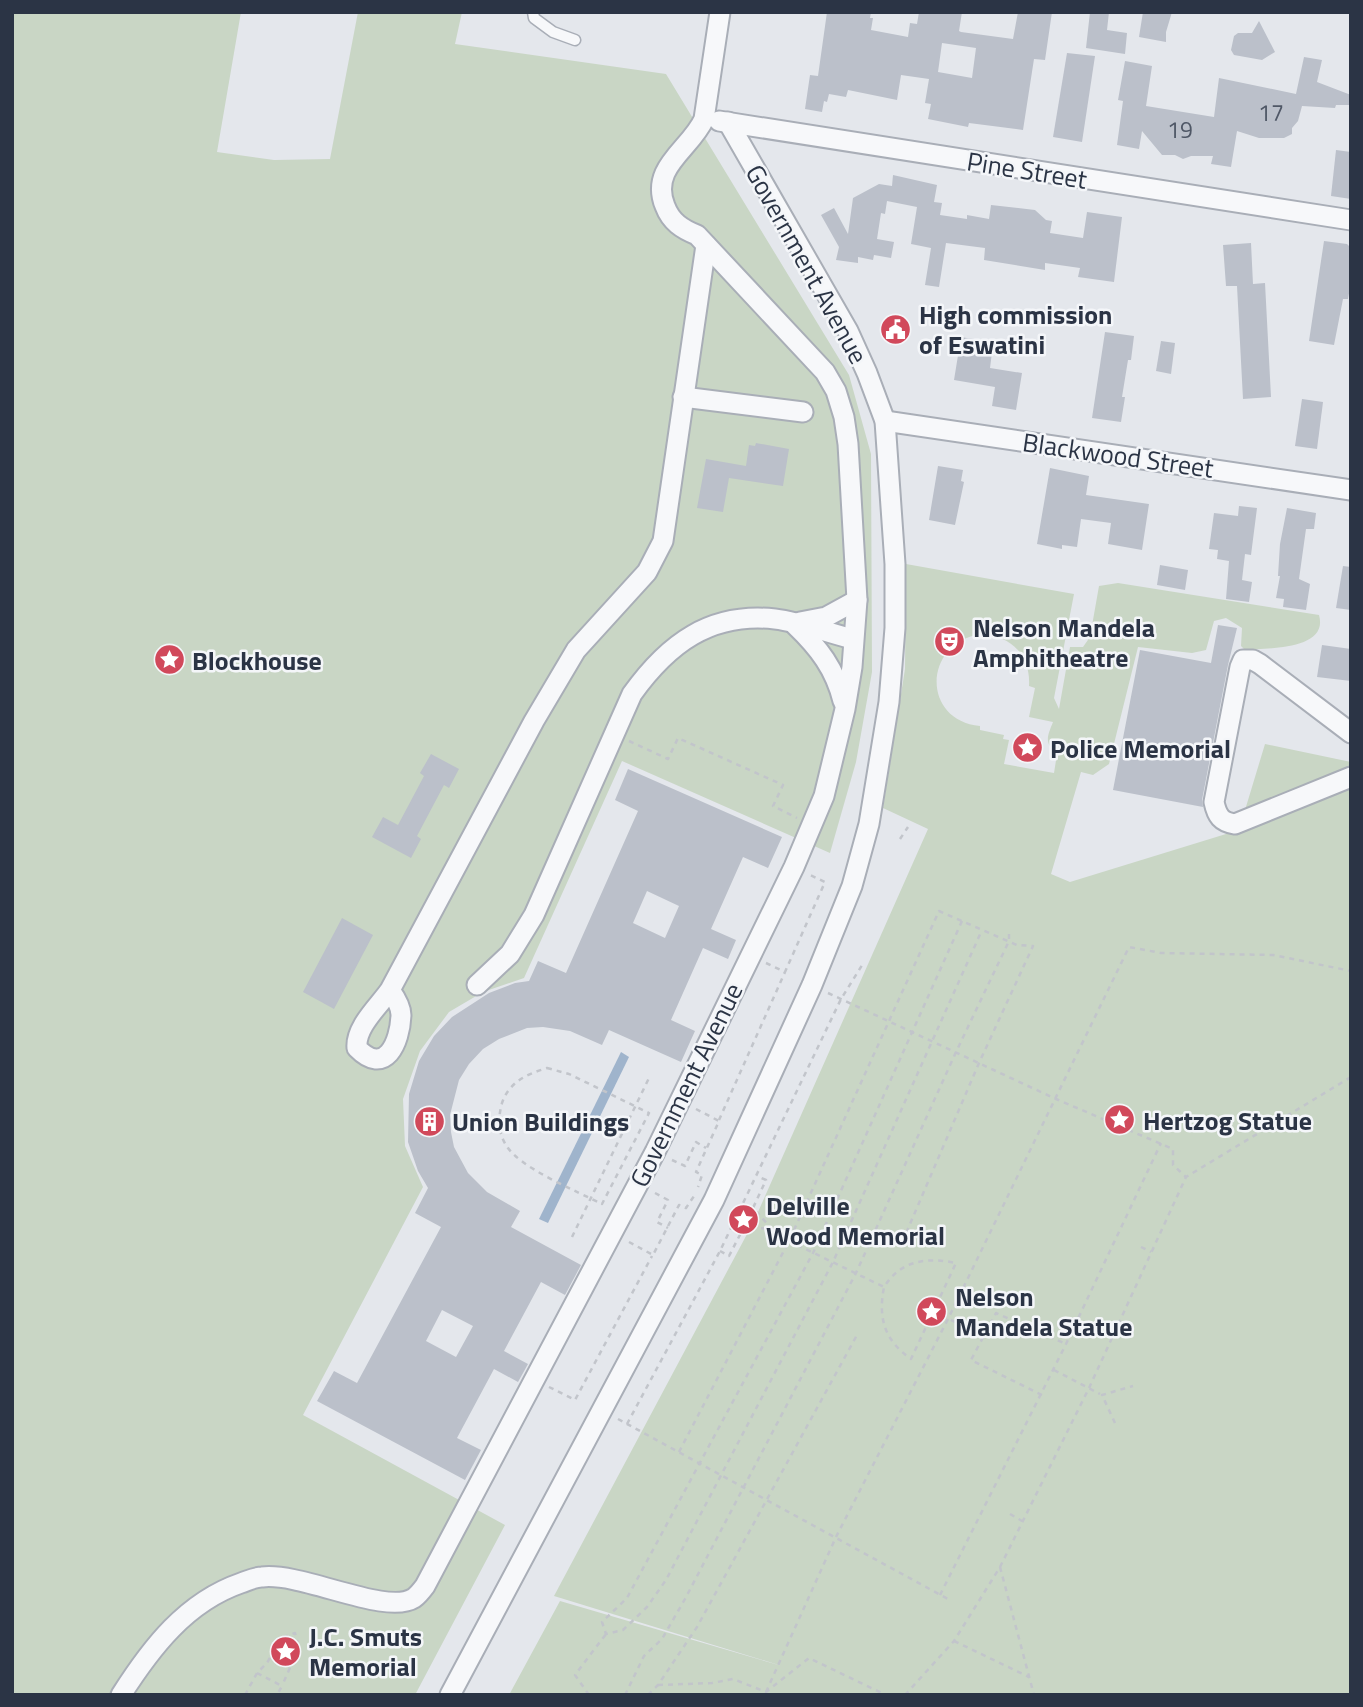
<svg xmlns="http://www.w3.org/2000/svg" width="1363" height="1707" font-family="'Titillium Web',sans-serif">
<rect width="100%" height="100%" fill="#e4e7ec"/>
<g fill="#c9d6c5" fill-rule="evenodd">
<polygon points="12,12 241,12 217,152 274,160 330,159 358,12 462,12 455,44 666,74 849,375 871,454 872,672 856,762 830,853 622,761 524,978 483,992 449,1012 420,1051 403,1099 405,1146 423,1187 303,1415 505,1525 415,1695 12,1695"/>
<path d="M906 564 1074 594 1054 698 1059 709 1070 647H1083L1090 637 1099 586 1118 583 1319 615C1329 650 1267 648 1245 650L1241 646 1242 628 1226 618 1214 621 1206 650 1192 653 1138 647 1109 764 1093 775 1081 772 1051 874 1070 882 1239 830 1265 744 1351 762V1695H509L560 1601 782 1666 554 1596 754 1221 928 829 883 808 905 669ZM981 634C1011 635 1031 656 1029 686L1035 688 1029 717 1053 722C1047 737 1044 743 1057 754L1054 773 1004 764 1009 740 1003 739 1004 735 980 730V726C921 720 923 643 981 634Z"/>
</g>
<polygon fill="#9fb4cc" points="621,1052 629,1057 548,1223 539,1219"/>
<g fill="#bbc0ca" fill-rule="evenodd">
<path d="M827 12H871L870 18H873L871 30 908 37 910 23 917 24 919 12H962L959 31 961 32 1013 39 1018 12H1052L1045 60 1034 59 1023 130 969 123 968 127 928 119 931 104 925 103 929 79 901 75 897 100 848 90 846 97 829 94 827 102 824 101 822 112 805 109 810 75 818 76ZM942 43 976 48 972 78 938 72Z"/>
<polygon points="1090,12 1109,12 1107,30 1127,33 1125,54 1086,48"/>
<polygon points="1143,12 1172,12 1166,32 1166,42 1139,37"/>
<polygon points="1259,21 1275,52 1262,60 1234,55 1231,50 1234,36 1238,33 1252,33"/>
<polygon points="1067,53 1095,56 1082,142 1053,137"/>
<polygon points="1304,57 1322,60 1317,82 1351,95 1351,105 1336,105 1335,108 1302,106 1298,121 1292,128 1292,134 1284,138 1259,138 1237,131 1231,167 1211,164 1213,156 1191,156 1183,159 1175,155 1162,155 1142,131 1139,149 1117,145 1123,101 1118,100 1125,61 1152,66 1146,106 1214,117 1219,78 1296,94"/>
<polygon points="1336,150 1351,152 1351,199 1331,196"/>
<polygon points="893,175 937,185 934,202 942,203 940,215 967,219 967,215 989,219 991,205 1035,210 1046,220 1052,221 1050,233 1083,238 1087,212 1122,217 1114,282 1078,277 1080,268 1045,263 1045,270 984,260 985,248 946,243 939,287 925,285 931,248 911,244 917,207 887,201 885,214 881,213 877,239 894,242 891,258 874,255 873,260 858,257 858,263 836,260 839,247 821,215 834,208 848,234 853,198 879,184 892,186"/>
<polygon points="1324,241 1347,244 1351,248 1351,282 1348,299 1343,299 1334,345 1309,341"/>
<polygon points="1251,243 1253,284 1265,283 1271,397 1243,399 1237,286 1226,286 1223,245"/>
<polygon points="1105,332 1134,336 1131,360 1128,360 1122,397 1125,397 1121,422 1092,418"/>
<polygon points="961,337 990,342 989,352 992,352 990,368 1022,373 1016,410 992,406 995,387 954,380"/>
<polygon points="1161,341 1175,343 1171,374 1156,371"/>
<polygon points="1302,399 1323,402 1317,449 1295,446"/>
<polygon points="756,443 789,449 783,486 729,478 723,512 697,508 706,459 746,466 749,445 755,446"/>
<polygon points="938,466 963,470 961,481 964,482 955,525 929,520"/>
<polygon points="1050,468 1089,476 1086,495 1149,504 1142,550 1108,544 1111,523 1081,519 1077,547 1062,545 1062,549 1037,544"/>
<polygon points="1239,506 1257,508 1251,555 1245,554 1242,580 1252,582 1249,602 1226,599 1229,561 1217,559 1218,550 1209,549 1214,513 1238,516"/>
<polygon points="1287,508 1316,513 1314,529 1306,529 1299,579 1310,584 1306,610 1283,607 1284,599 1276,598 1280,576 1278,576 1280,544"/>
<polygon points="1160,565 1188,570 1185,590 1157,585"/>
<polygon points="1343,566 1351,567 1351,610 1336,608"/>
<polygon points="1218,625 1237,628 1228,665 1202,800 1203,807 1113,790 1140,650 1211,663"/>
<polygon points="1322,645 1351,649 1351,681 1317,677"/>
<polygon points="431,754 459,769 449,788 444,785 417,836 421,839 411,858 372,837 383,817 398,825 424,776 420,773"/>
<path d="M628 769 782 837 768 868 743 857 711 929 736 940 728 959 703 948 671 1020 695 1031 681 1062 609 1030 602 1045 570 1031 543 1027 527 1028 499 1039 483 1049 469 1064 459 1080 450 1115 451 1132 454 1147 468 1173 487 1192 520 1211 511 1227 581 1265 565 1295 541 1282 504 1351 528 1364 518 1382 494 1369 457 1438 481 1450 465 1480 317 1401 334 1371 357 1383 441 1227 415 1213 428 1188 418 1171 408 1142 409 1094 419 1061 434 1036 452 1017 489 993 515 983 529 981 538 961 566 973 638 811 615 800ZM647 891 679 906 665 938 633 923ZM442 1310 473 1326 456 1357 426 1341Z"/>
<polygon points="342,918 373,935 334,1009 303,992"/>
</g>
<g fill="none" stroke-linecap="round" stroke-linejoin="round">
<defs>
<polyline id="lane" points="533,12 534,18 553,32 575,40"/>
<g id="street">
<polyline points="719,121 1351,220"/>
<polyline points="683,397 803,412"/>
<polyline points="885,421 1351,490"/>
<polyline points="800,622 826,617 857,600"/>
<path d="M795 625C819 648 835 669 843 701"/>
<path d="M1351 733 1260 664 1253 660H1243L1240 667 1214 802C1217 816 1221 822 1235 824L1351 777"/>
<path d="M477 985 510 954 534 915 632 694C668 644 710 612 775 619 801 622 828 633 853 639"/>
<path d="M390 990C395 997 401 1006 401 1015 400 1043 385 1077 357 1048 355 1027 379 1006 390 990L534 721 576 650 647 572 663 541 706 245"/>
<path d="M121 1695C151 1648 186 1602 241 1583 247 1581 255 1577 262 1577 302 1572 386 1616 414 1598 418 1595 422 1590 425 1586L655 1152 794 867 824 796 845 709 852 667 857 600 848 444 844 417 836 391 825 372 697 235C682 229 671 222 665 206 649 167 691 149 704 119L720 12"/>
<polyline points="450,1695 714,1200 812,985 852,886 869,824 889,702 895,628 895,564 885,421 867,373 848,331 728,122"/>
</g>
</defs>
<use href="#lane" stroke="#a9aeb7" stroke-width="13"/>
<use href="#street" stroke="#a9aeb7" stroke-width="23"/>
<g stroke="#c2c5cb" stroke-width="2.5" stroke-dasharray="5 5" stroke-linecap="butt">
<polyline points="629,741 668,759 678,738 783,785 773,806 797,818"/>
<polyline points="900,839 908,827"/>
<polyline points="962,921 813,1253 627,1598 602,1622 606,1634 623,1630 647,1607 666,1580 833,1262 982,930"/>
<polyline points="766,963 785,972 825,882 810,875"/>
<polyline points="828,993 1056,1099 1173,1149 1173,1165 1186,1177"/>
<path d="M547 1068 569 1074 649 1113 602 1204C577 1191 519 1168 506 1145 498 1133 498 1117 502 1103 509 1082 527 1074 547 1068Z"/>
<polyline points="696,1109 719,1121 696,1172 702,1175 698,1187"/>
<polyline points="719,1120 785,972"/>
<polyline points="672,1160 685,1166 696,1142 706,1148"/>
<polyline points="655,1193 668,1200 657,1222 668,1228"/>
<path d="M772 1229 789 1241 884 1287C901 1260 927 1257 956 1263L911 1359C884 1340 878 1318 884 1287"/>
<polyline points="572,1237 649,1078"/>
<polyline points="629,1242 653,1255 679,1205 686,1208 694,1196"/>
<polyline points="1141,1247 1151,1252"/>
<polyline points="720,1251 729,1256 744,1227 772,1229 753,1208 766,1180 757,1176"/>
<polyline points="933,1311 983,1336"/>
<polyline points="1054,1370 1100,1394"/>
<polyline points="549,1387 575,1400 652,1256"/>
<polyline points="1042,1395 971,1360 996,1313 1066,1344"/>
<polyline points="618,1419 948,1599"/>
<polyline points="1115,1423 1102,1395 1133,1386"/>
<polyline points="627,1424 720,1251 841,999 864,962"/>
<polyline points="679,1452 789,1241 939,911 1017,945 1033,946 979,1063 904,1238"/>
<polyline points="1010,1514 1022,1521"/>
<polyline points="1000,1567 1034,1695"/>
<polyline points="940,1595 1066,1344 1161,1143"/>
<polyline points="954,1641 1029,1677"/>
<polyline points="257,1673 282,1686 277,1695"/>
<polyline points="658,1685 712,1683 733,1679 766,1692 809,1658 886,1695"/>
<polyline points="766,1692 836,1537 948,1319 1129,947 1161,953 1273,955 1351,971"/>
<polyline points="245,1695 257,1673 267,1663 281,1638 295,1633 299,1647 282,1686"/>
<polyline points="589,1695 575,1675 606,1634"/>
<polyline points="625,1695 644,1656 662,1639 685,1599 856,1273 956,1052 1009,941 1009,930"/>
<polyline points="648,1695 658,1685 697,1627 857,1335"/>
<polyline points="905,1695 954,1641 1000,1567 1089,1388 1186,1177 1351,1077"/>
</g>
<use href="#lane" stroke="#f7f8fa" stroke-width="10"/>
<use href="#street" stroke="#f7f8fa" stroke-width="19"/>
</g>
<defs>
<symbol id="civic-disc" viewBox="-11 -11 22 22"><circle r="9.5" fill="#d1495b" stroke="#f4f6f9"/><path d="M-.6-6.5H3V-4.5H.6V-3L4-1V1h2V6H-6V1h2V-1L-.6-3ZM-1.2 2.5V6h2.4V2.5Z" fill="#fff"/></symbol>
<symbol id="theatre-disc" viewBox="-11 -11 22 22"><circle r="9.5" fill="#d1495b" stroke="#f4f6f9"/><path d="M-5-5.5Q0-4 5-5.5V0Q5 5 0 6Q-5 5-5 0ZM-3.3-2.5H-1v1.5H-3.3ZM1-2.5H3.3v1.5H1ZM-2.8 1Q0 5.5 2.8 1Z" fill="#fff"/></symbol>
<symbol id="sight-disc" viewBox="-11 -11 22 22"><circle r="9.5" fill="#d1495b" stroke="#f4f6f9"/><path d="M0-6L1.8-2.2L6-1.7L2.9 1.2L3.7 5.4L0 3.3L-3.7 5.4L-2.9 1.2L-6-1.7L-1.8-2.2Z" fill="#fff"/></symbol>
<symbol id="building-disc" viewBox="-11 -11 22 22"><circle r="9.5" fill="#d1495b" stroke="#f4f6f9"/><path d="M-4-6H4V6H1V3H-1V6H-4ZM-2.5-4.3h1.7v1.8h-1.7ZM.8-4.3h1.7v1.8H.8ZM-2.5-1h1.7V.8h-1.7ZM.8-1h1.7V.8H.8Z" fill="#fff"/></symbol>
</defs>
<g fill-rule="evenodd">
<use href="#civic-disc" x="878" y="312" width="35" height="35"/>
<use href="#theatre-disc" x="932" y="624" width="35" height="35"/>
<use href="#sight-disc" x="152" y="642" width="35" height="35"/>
<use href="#sight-disc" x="1010" y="730" width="35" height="35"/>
<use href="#sight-disc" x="1102" y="1102" width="35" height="35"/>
<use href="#building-disc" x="412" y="1104" width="35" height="35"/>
<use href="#sight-disc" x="726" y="1202" width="35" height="35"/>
<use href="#sight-disc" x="914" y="1294" width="35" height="35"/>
<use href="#sight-disc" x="268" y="1634" width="35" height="35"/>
</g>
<g text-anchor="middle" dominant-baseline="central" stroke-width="5" stroke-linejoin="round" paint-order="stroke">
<g font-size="23" fill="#4f5766">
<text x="1271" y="112">17</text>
<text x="1180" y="129">19</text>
</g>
<g font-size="26" fill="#2b3445" stroke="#f4f6f9">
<text transform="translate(1027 170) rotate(9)">Pine Street</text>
<text transform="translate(807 264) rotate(61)">Government Avenue</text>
<text transform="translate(1118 455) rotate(8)">Blackwood Street</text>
<text transform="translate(686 1085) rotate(-64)">Government Avenue</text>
</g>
<g font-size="26" font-weight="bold" fill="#2b3445" stroke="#f4f6f9" text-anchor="start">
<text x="919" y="314">High commission<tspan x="919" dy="30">of Eswatini</tspan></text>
<text x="973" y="627">Nelson Mandela<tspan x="973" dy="30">Amphitheatre</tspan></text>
<text x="192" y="660">Blockhouse</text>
<text x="1050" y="748">Police Memorial</text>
<text x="1143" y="1120">Hertzog Statue</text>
<text x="452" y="1121">Union Buildings</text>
<text x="766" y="1205">Delville<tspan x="766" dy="30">Wood Memorial</tspan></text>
<text x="955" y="1296">Nelson<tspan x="955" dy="30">Mandela Statue</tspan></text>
<text x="309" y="1636">J.C. Smuts<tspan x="309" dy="30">Memorial</tspan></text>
</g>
</g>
<rect width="1363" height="1707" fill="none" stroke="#2b3445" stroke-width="28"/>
</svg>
